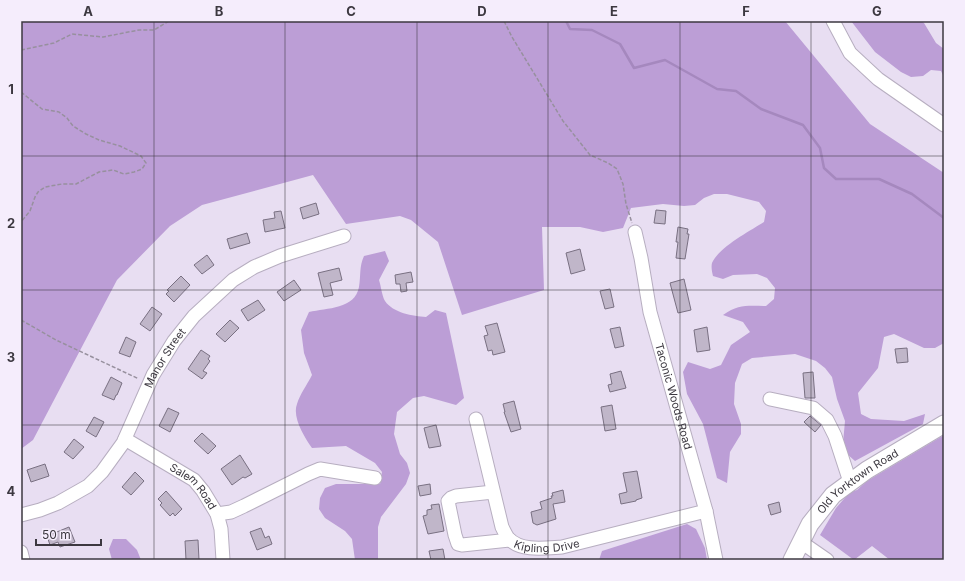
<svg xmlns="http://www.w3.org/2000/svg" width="965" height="581" font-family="Inter,sans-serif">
<rect width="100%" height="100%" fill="#e8def2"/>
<g fill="#bc9ed6">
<path d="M21 21H785L870 124 944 173V343L935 348H924L894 334 884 337 878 368 858 393 861 414 871 419 904 421 925 414 923 424 855 461 847 454 843 443 845 421 837 399 832 377 825 368 816 361 795 354 752 358 742 364 735 383 734 404 741 424V434L730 452 727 483 717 478 703 424 687 394 683 372 688 362 710 369 721 365 731 345 750 332 743 322 723 315C739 304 747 306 766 306L774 299 775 288 767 278 757 274 733 275 723 279 713 276C712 272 711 267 712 263 719 247 750 231 764 222L766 211 759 202 727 194H714L704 198 695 205 684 206 663 204 631 208 623 228 603 232 580 227H542L544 290 462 315 438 242 411 220 400 216 346 224 313 175 202 205 170 226 117 280 33 440 21 449Z"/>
<polygon points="851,21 921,21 924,23 936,43 944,49 944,77 941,71 931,70 923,76 911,77 901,72 875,52"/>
<path d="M385 251 389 261 379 280C381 286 382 296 385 301 393 313 413 316 426 317L435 310 446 313 464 398 456 405 424 396 413 398 397 412 394 434 400 454 407 463 410 473 406 484 381 517 378 527V560H355L352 539 345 531 325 518 319 509 320 498 325 488 336 484H380L382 472 375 463 346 446 312 448C304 437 292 417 297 404 300 394 307 385 312 375L304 353 301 330 309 312C327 308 355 309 359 287 361 275 359 267 364 256Z"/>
<polygon points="944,435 944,560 890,560 872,546 854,560 820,535 836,508 850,492 857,490 867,481"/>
<polygon points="687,524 696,529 705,548 707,560 599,560 602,551"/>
<polygon points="113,539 126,539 137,550 141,560 112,560 109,549"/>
</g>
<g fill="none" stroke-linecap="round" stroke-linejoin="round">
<polyline stroke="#a588be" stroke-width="2.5" points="566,21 570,29 592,30 620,44 634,68 665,60 717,89 736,91 761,109 803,125 820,148 824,168 836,179 879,179 912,194 944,218"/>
</g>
<g fill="#c0b6c9" stroke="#797082">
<polygon points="316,203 319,214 303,219 300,208"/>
<polygon points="656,210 666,211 665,224 654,223"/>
<polygon points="281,211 285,228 265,232 263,220 275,218 274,212"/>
<polygon points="678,227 688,229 687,234 689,234 685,259 676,258 678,242 676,242"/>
<polygon points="247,233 250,243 230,249 227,239"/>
<polygon points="580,249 585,270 571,274 566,253"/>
<polygon points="207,255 214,265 202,274 194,265"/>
<polygon points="339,268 342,280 330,283 333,295 324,297 318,273"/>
<polygon points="411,272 413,282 406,283 407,291 401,292 400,284 396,284 395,275"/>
<polygon points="181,276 190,285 174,302 166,294 169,291 167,290"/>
<polygon points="684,279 691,310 678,313 670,283"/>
<polygon points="294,280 301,290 284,301 277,292"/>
<polygon points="610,289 614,307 605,309 600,291"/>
<polygon points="258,300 265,310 248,321 241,310"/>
<polygon points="152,307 162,314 150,331 140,324"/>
<polygon points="230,320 239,328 225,342 216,334"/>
<polygon points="497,323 505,352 493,355 492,350 488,351 484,336 488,335 485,326"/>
<polygon points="620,327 624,346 615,348 610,329"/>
<polygon points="707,327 710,350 697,352 694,330"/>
<polygon points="126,337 136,342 130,357 119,353"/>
<polygon points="907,348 908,362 897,363 895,349"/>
<polygon points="201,350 210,356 208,359 210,361 203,371 207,373 202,379 188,369"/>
<polygon points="621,371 626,388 610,392 608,385 612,384 610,374"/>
<polygon points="813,372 815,398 805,398 803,373"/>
<polygon points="111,377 122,383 117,395 116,395 114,400 102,395"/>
<polygon points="514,401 521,429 511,432 504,412 505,412 503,404"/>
<polygon points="612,405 616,429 605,431 601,407"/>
<polygon points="168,408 179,413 170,432 159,426"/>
<polygon points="810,416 821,425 815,432 804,422"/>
<polygon points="94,417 104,422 96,437 86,431"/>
<polygon points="436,425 441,446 429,448 424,428"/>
<polygon points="202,433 216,446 208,454 194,441"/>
<polygon points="74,439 84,447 73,459 64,452"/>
<polygon points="240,455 252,474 245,478 243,477 232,485 221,469"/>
<polygon points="45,464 49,476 31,482 27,470"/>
<polygon points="637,471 642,498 636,500 636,501 621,504 619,494 627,492 623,473"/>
<polygon points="135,472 144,481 131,495 122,487"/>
<polygon points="430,484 431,494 420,496 418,486"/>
<polygon points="563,490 565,502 553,504 556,519 537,525 533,523 531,512 542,509 540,502 552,498 551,496 553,496 552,493"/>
<polygon points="166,491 182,509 175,516 173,513 170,516 160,505 162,503 158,499"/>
<polygon points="779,502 781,512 771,515 768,505"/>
<polygon points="439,504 444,531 428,534 423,516 427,515 427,510 432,509 431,505"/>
<polygon points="69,527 75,542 60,547 58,542 50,545 47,536"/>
<polygon points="261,528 265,538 269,536 272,544 257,550 250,532"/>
<polygon points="198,540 199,560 186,560 185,541"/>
<polygon points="443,549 445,560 431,560 429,551"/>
</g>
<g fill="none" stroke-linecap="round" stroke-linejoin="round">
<defs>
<g id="minor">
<polyline points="833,21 850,53 878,79 944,125"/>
<path id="s1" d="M635 232 641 258 650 312 706 511 716 560"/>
<polyline points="770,399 813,408 827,420 835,436 850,482"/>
<path id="s2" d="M476 419 502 527C504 531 506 535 508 538 521 552 545 548 562 547L706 511"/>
<path id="s3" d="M125 439 194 480 203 491 217 514 221 529 223 560"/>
<polyline points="493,492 456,496 451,498 448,501 455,535 458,544 462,545 510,540"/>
<polyline points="217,514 231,512 244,506 308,474 320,469 375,478"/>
<path id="s4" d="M21 515 40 510 58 503 88 486 102 472 123 443 153 375 174 341 194 316 233 280 254 267 280 256 344 236"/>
<polyline points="801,542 827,560"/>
<polyline points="21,552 23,560"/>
</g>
<g id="major">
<path id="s5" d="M792 560 810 524 833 495 867 470 944 424"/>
</g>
</defs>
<use href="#minor" stroke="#b7aec0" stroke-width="15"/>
<use href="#major" stroke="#b7aec0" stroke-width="19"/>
<g stroke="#97909e" stroke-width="1.5" stroke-dasharray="4 2" stroke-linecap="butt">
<polyline points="504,21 512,37 563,121 590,155 608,163 617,169 623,184 626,204 632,223"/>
<polyline points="21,50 54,43 72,34 103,37 139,30 154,30 169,21"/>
<polyline points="21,92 42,109 59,112 67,118 73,126 86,134 99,140 120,146 141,156 146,163 142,169 134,172 124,174 113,170 99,172 76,184 62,184 45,187 38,192 35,197 30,211 21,222"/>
<polyline points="21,320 56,340 139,379"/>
</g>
<use href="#minor" stroke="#fff" stroke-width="13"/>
<use href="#major" stroke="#fff" stroke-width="17"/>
</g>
<path fill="none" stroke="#3c3840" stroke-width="1" stroke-opacity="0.55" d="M154 21V560M285 21V560M417 21V560M548 21V560M680 21V560M811 21V560M21 156H944M21 290H944M21 425H944"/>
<g text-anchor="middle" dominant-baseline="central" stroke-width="4" stroke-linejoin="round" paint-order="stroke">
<g font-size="11" fill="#3c3840" stroke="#f5edfc">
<text stroke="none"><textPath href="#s4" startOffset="224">Manor Street</textPath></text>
<text stroke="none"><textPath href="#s1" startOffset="169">Taconic Woods Road</textPath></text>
<text stroke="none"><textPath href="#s5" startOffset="105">Old Yorktown Road</textPath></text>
<text stroke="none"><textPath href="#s3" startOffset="84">Salem Road</textPath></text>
<text stroke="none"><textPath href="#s2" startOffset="165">Kipling Drive</textPath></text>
</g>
</g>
<rect width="965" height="581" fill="none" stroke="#f5edfc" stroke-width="44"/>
<path d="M36 539v6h65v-6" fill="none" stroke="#3c3840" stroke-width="2"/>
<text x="42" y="539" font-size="12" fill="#3c3840" stroke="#f5edfc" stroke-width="3" paint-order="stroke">50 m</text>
<rect x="22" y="22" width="921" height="537" fill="none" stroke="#3c3840" stroke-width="1.5"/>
<g font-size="13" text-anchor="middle" font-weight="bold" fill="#3c3840">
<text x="88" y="16">A</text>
<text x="219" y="16">B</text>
<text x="351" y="16">C</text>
<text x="482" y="16">D</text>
<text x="614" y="16">E</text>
<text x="746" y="16">F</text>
<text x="877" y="16">G</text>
<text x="11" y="94">1</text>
<text x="11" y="228">2</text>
<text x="11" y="362">3</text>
<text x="11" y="496">4</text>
</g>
</svg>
